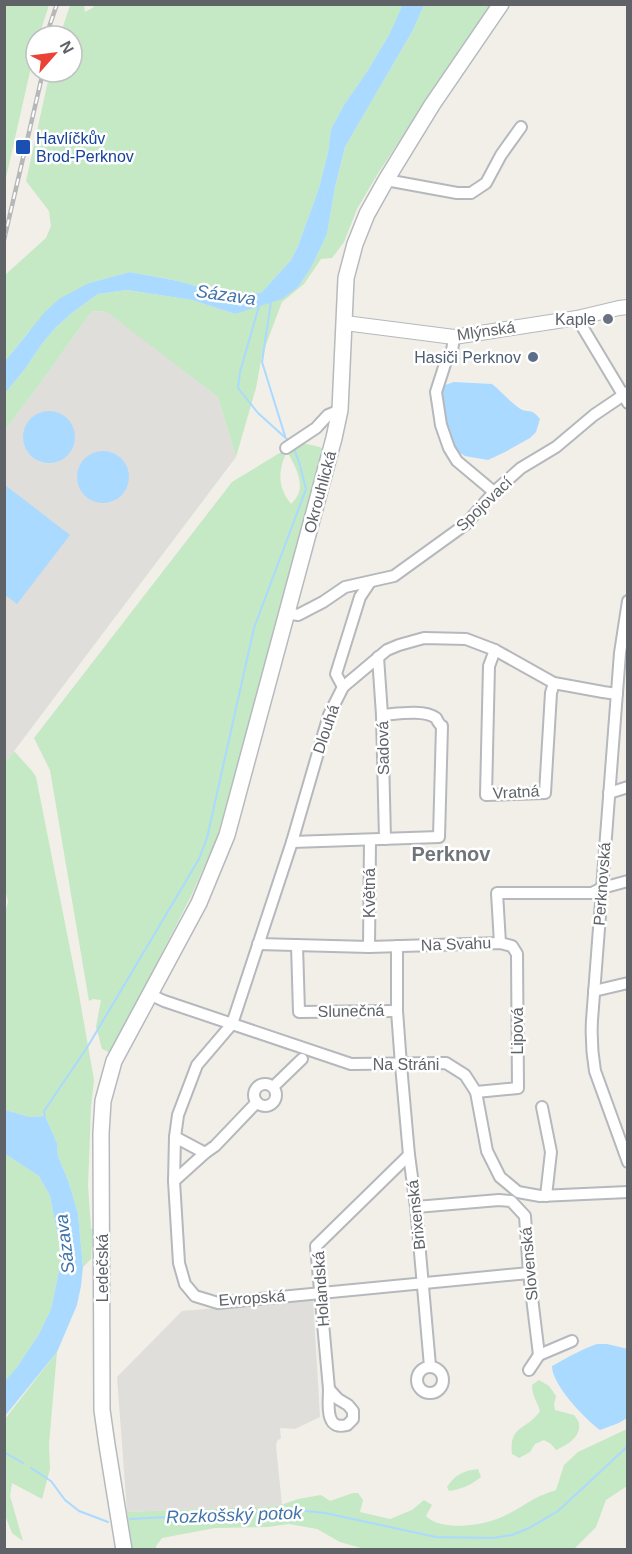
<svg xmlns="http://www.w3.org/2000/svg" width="632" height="1554" font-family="Arial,sans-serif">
<rect width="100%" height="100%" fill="#f1efe8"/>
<g fill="#e0deda">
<polygon points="92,311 108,312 218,397 236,457 5,763 5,430 36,389"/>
<polygon points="313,1300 320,1417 295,1429 280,1428 281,1438 277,1441 276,1446 282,1505 278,1506 127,1512 117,1377 182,1311"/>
</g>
<g fill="#c5e8c5" fill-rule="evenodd">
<polygon points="90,4 403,5 390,33 368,70 344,105 331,129 328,152 319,188 298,246 291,260 261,293 224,294 178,281 130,272 89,283 29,331 5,361 5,275 46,238 51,226 49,211 26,181 50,72 72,72 72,36 60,36 70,5 84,5 85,12 94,7"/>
<polygon points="4,5 49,5 39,36 36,36 36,45 5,182"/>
<polygon points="424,5 492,5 448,67 377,175 357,209 344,242 332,258 321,259 304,284 282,302 262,355 256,388 236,457 218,397 107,312 92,311 36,389 5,430 5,393 25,369 41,345 55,328 72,313 98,294 127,290 192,300 235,314 298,287 311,268 327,234 335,187 345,147 413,30"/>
<path d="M302 443 320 447 324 450 217 838 191 896 111 1053 102 1049 96 1027 101 1000 93 999 89 1001 50 770 34 738 232 482 278 454ZM287 451C293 463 303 478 299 492 298 496 294 501 291 504 277 486 278 471 287 451Z"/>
<polygon points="14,751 32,771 36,777 78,989 94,1080 91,1107 88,1186 91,1229 93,1229 91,1259 83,1267 78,1214 69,1183 58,1156 57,1143 45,1116 30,1117 5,1110 4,916 8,902 4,884 5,763"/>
<polygon points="5,1154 39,1176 50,1196 60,1247 61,1261 51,1309 39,1334 17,1367 5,1381"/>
<polygon points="57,1352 49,1444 50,1469 42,1499 12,1483 10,1496 23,1541 12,1533 5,1515 5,1419"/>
<path d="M539 1380 549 1386 556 1396 554 1404 555 1410 574 1415C576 1418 579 1421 579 1424 581 1438 565 1446 556 1450L551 1444 544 1440 535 1444 530 1452 519 1458 512 1454C509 1424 527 1431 540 1411 537 1400 532 1397 532 1385Z"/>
<path d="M627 1429V1486L606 1500 596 1527 574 1549H364L340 1542 317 1529 289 1524 267 1527 215 1528 162 1538 156 1546V1549H132L127 1512 278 1506 298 1499 321 1495 330 1501 353 1493H358L363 1500 360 1512 390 1519 412 1510 424 1500 432 1505 426 1516C440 1531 479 1526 497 1519 510 1514 522 1506 534 1499 541 1495 548 1493 556 1490L564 1465 578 1452Z"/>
<path d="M478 1469 481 1477C471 1485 462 1489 449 1491L447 1487C456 1474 463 1471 478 1469Z"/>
</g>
<g fill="#aadaff">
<polygon points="403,4 424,5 413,30 345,147 335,187 327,234 311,268 298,287 282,299 235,314 192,300 127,290 98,294 72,313 55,328 41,345 25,369 5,393 5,361 44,313 59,299 89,283 130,272 178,281 224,294 261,293 291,260 298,246 319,188 328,152 331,129 344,105 368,70 390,33"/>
<path d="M454 382 492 384C501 391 509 401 519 408 527 414 531 407 540 419L536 432 530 438 505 452 488 460 465 456 459 452 450 438 441 400V390L445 385Z"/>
<circle cx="49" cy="437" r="26"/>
<circle cx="103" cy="477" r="26"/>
<polygon points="5,485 70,535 17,604 5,595"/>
<polygon points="5,1110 30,1117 45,1116 57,1143 58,1156 69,1183 78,1214 83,1267 81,1286 77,1305 57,1352 5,1416 5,1381 17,1367 39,1334 51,1309 61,1261 60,1247 50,1196 39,1176 5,1154"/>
<path d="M597 1344H607L628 1349 627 1418 619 1423 600 1430C585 1419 552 1385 552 1366 567 1358 580 1350 597 1344Z"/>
</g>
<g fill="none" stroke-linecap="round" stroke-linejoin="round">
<g stroke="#aadaff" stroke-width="2">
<polyline points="271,302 262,362 285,436"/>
<polyline points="259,306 240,372 238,388 258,413 289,441"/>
<polyline points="45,1116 44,1111 88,1046 199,859 207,838 254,628 306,489 299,462 294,449"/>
<polyline points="4,1452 23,1463"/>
<polyline points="31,1468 51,1481 65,1500 79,1511 108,1522"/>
<polyline points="130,1519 297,1510 325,1513 436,1537 493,1538 512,1535 529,1528 558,1511 628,1446"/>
</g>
<defs>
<g id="minor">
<polyline points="386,180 457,193 471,193 486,183 501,155 521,127"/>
<polyline points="577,318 628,403"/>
<polyline points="454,337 452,351 445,364 436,392 441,425 449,448 457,461 494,492"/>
<polyline points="286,448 316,428 328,415 340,410"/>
<path d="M628 601 620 653 592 1020C591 1038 592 1054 595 1071L628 1162"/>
<polyline points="286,613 298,615 323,602 345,587 394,576 466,524 494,492 521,468 556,447 594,415 628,392"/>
<polyline points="495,650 489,666 486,795 545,793 551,693 554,683"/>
<polyline points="378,657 382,715 385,839"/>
<polyline points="343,687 336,674 360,597 370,582"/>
<polyline points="609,793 628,787"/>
<path d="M292 842 439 837 442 726C440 725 437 720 436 718 424 709 396 714 382 715"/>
<polyline points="500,943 497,893 592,893 602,888 628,881"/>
<polyline points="258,944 369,947 500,943 512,946 517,954 518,1088 476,1092"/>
<polyline points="297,945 299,1012 397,1011"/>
<polyline points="397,946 397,1011 401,1065 409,1155 416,1207 430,1366"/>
<polyline points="369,947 370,840"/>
<polyline points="594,991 628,983"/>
<polyline points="149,994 164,1001 351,1064 446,1063 465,1075 476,1092 487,1151 500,1177 518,1192 540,1196 628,1192"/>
<circle cx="265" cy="1095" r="11"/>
<polyline points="273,1087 302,1059"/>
<polyline points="542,1107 551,1152 546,1196"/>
<polyline points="175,1137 205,1153"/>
<polyline points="174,1181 205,1153 215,1146 257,1102"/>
<polyline points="416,1207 499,1200 511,1201 525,1216 529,1273 539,1355"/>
<polyline points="529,1273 218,1303 195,1296 185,1284 179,1263 174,1181 175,1137 178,1115 197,1065 232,1024 292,842 329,715 343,687 387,650 399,645 424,638 466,639 495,650 554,683 603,692 617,694"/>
<circle cx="430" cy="1380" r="13"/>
<polyline points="529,1370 539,1355 572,1341"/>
<polyline points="329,1389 316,1246 409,1155"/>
<path d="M329 1389 338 1399 348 1405 353 1411V1419L347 1425C324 1431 329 1403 329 1389Z"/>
</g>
<polyline id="tertiary" points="345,323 454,337 577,318 619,308 628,307"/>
<polyline id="secondary" points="124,1550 107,1445 102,1410 101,1133 103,1101 114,1061 199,903 227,835 334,438 340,410 346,278 355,244 367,214 386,180 432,105 501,4"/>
</defs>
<use href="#minor" stroke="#b5b8bc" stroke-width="14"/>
<use href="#tertiary" stroke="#b5b8bc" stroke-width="16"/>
<use href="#secondary" stroke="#b6babf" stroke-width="18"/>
<use href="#minor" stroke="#fff" stroke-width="10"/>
<use href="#tertiary" stroke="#fff" stroke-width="14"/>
<use href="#secondary" stroke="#fff" stroke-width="15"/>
<defs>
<g id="rail">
<polyline points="46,36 57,4"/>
<polyline points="4,240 43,72"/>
</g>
</defs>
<use href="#rail" stroke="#b6b7b8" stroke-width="4.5"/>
<use href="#rail" stroke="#fff" stroke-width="2" stroke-dasharray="7" stroke-linecap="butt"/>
</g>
<rect fill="#1a4fb4" stroke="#fff" stroke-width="2" x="15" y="139" width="16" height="16" rx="3"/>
<circle fill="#6b7280" stroke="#fff" stroke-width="2" cx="608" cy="319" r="6"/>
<circle fill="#5c6f8a" stroke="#fff" stroke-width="2" cx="533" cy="357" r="6"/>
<g text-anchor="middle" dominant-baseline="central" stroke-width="5" stroke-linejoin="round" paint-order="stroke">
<g font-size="16" fill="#164399" stroke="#fff" text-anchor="start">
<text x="36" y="138">Havlíčkův<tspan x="36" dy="18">Brod-Perknov</tspan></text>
</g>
<g font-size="16" fill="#5b616d" stroke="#fff" text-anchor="end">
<text x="596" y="319">Kaple</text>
</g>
<g font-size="16" fill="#5f6368" stroke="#fff">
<text transform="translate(486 331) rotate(-8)">Mlýnská</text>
<text transform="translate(320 492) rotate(-75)">Okrouhlická</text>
<text transform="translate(484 504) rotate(-44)">Spojovací</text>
<text transform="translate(326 729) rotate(-71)">Dlouhá</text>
<text transform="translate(383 748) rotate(-91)">Sadová</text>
<text transform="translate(516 792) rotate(-3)">Vratná</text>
<text transform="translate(602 884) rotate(-86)">Perknovská</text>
<text transform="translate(369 893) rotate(-90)">Květná</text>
<text transform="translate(456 944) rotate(-2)">Na Svahu</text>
<text transform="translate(351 1011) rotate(-1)">Slunečná</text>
<text transform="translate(517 1031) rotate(-90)">Lipová</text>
<text x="406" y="1064">Na Stráni</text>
<text transform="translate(416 1215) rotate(-96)">Brixenská</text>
<text transform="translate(529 1264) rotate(-95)">Slovenská</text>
<text transform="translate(102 1268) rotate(-90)">Ledečská</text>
<text transform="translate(321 1289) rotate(-94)">Holandská</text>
<text transform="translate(252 1298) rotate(-4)">Evropská</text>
</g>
<g font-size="16" fill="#4e5e75" stroke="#fff" text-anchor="end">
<text x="521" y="357">Hasiči Perknov</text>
</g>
<g font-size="18" font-style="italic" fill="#4174aa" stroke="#fff">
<text transform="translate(226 295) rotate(8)">Sázava</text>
<text transform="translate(65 1244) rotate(-97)">Sázava</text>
<text transform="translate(234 1515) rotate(-2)">Rozkošský potok</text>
</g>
<g font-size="20" font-weight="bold" fill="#70757a" stroke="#fff">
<text x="451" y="854">Perknov</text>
</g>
</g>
<rect width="632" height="1554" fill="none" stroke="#5f6368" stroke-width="12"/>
<g transform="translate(54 54) rotate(62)"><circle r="28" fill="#ffffff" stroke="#bfc1c3" stroke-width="1.5"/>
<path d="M0-4.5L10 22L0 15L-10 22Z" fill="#ea4335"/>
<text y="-9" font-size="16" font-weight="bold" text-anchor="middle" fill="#5f6368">N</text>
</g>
</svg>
